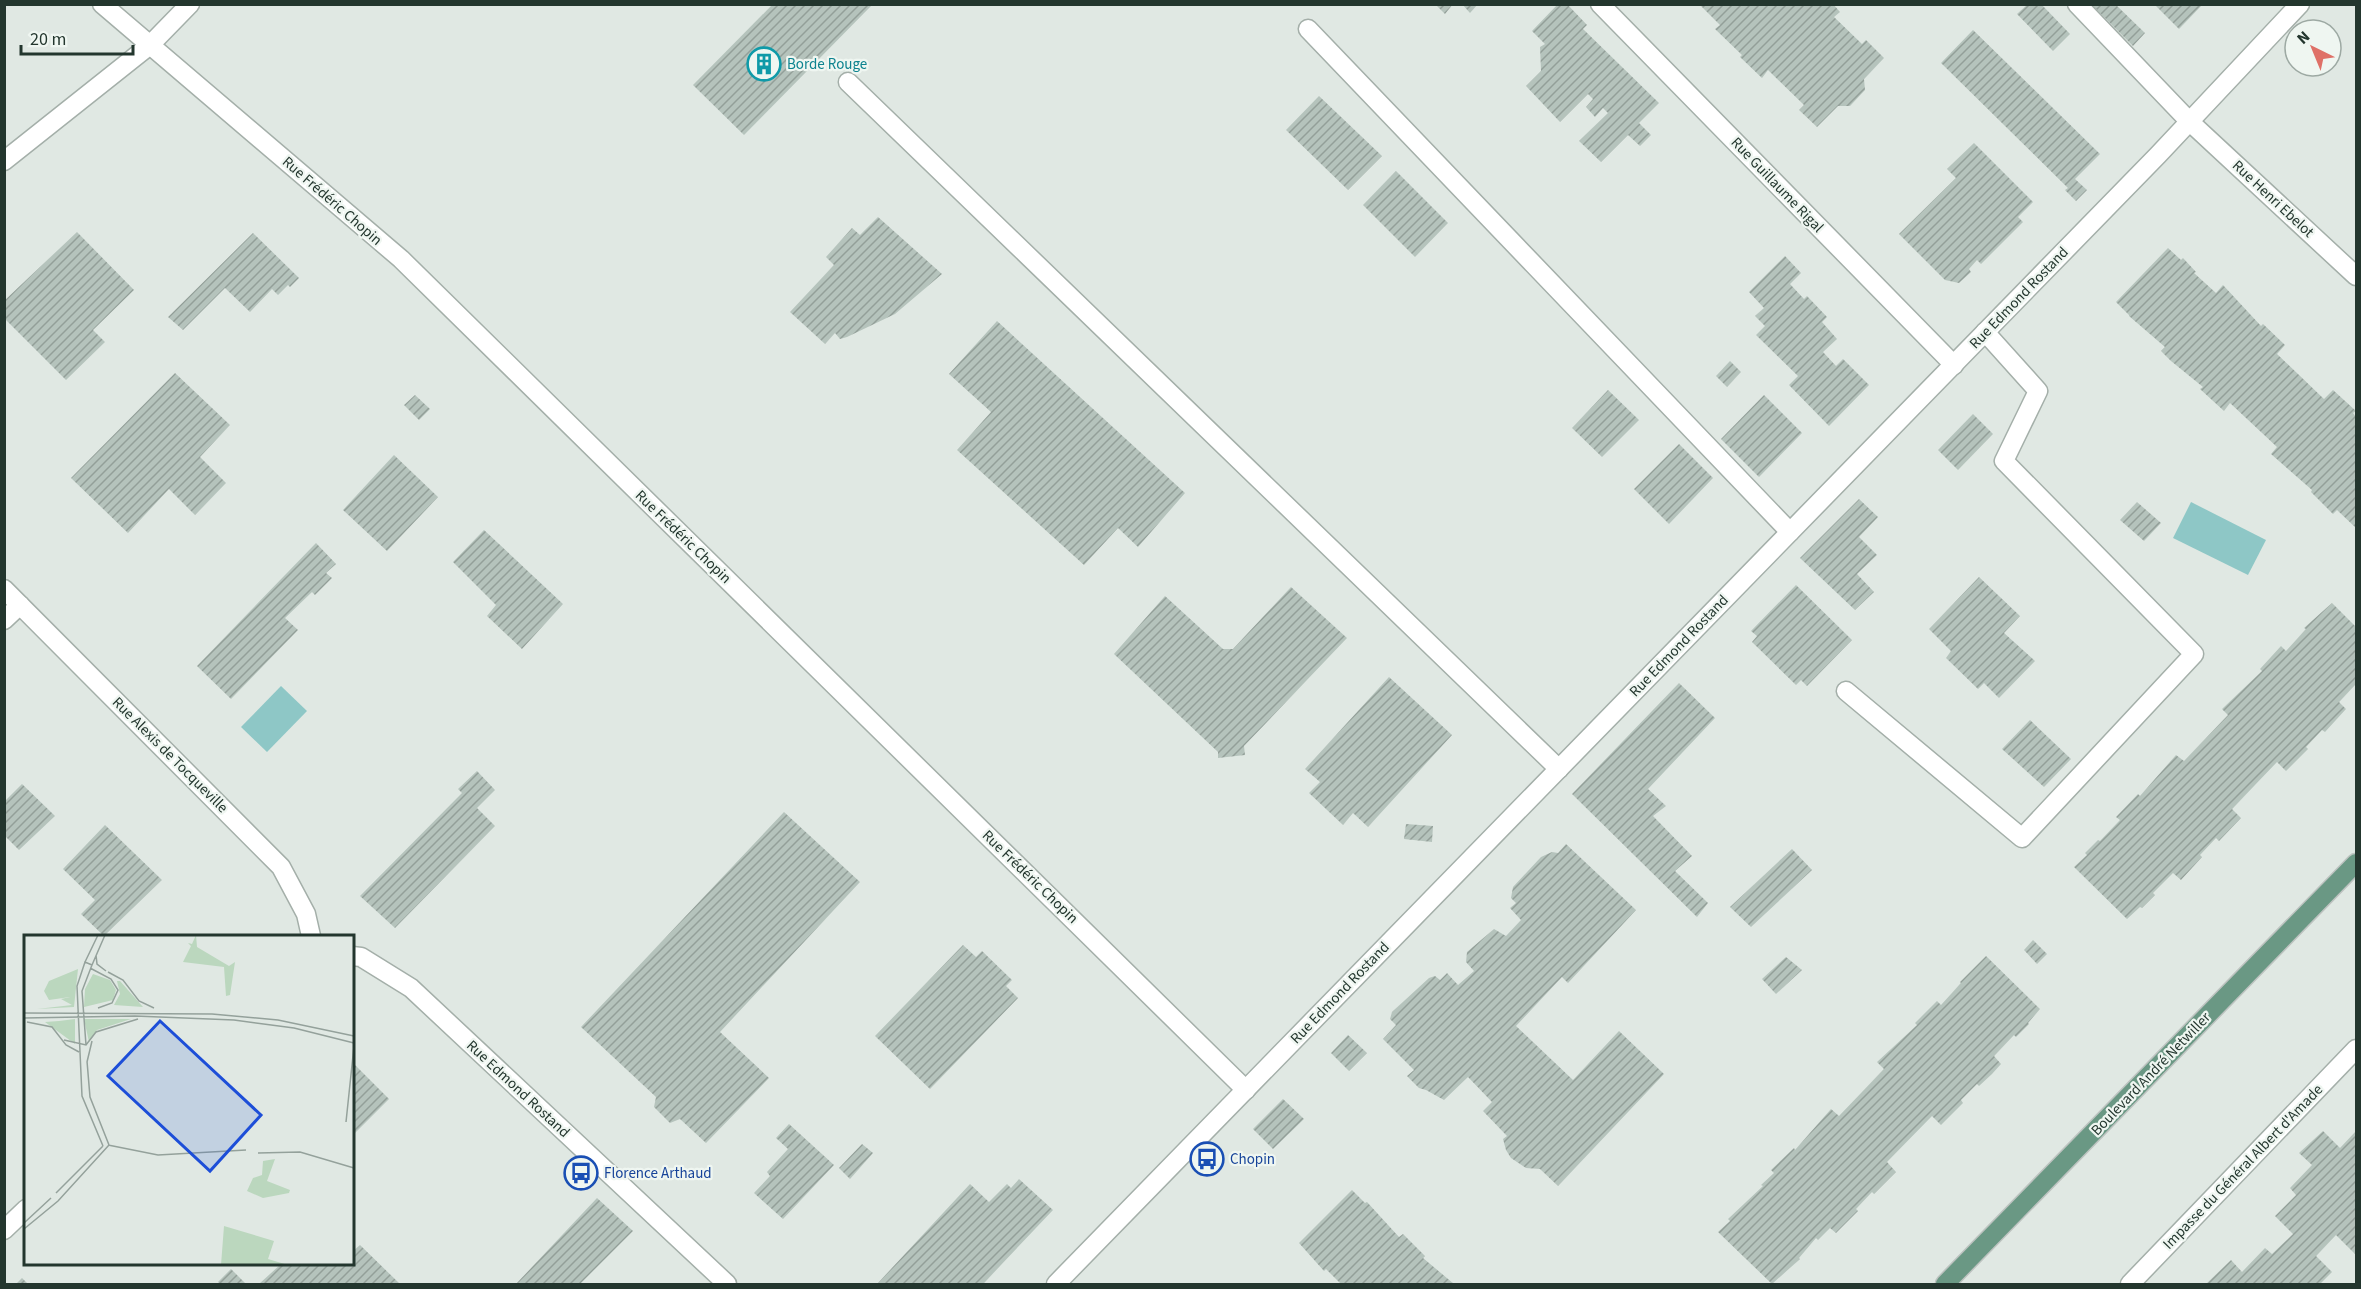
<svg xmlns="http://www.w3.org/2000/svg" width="2361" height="1289" font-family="'Source Sans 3',sans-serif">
<defs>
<pattern id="building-hatch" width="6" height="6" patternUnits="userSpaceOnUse" patternTransform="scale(1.5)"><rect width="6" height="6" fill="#b5c3bc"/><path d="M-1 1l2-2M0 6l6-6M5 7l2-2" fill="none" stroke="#939f99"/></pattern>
</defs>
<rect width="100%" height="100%" fill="#e0e8e3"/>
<g fill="#8ec7c6">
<polygon points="2191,502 2266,540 2248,575 2173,538"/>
<polygon points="281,686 307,711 267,752 241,727"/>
</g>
<g fill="url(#building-hatch)">
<polygon points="773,4 873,4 744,135 693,85"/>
<polygon points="1435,4 1453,4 1445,14"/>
<polygon points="1462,4 1478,4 1470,13"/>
<polygon points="1558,4 1567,4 1587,25 1583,29 1659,103 1639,123 1651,135 1640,146 1628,135 1601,162 1579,141 1608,113 1603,108 1595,117 1586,107 1593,99 1588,94 1560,122 1526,86 1541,71 1540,47 1545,44 1532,31"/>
<polygon points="1699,4 1833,4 1840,12 1834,17 1862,44 1866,40 1884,58 1864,79 1865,90 1850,106 1838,106 1817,127 1799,110 1804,105 1768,70 1762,78 1740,57 1742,55 1715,29 1720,25"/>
<polygon points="2028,4 2041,4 2070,34 2053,51 2017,14"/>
<polygon points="2091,4 2115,4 2145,33 2133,46"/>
<polygon points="2154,4 2203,4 2179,29"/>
<polygon points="1973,30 2100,154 2075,179 2087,190 2076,201 2065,190 2068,188 1941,63"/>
<polygon points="1319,96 1382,156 1348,190 1286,130"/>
<polygon points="1974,143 2033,202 2018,217 2023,222 1981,264 1977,260 1969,269 1971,272 1959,283 1945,280 1899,234 1956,178 1947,169"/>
<polygon points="1396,171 1448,223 1415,257 1363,205"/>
<polygon points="878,217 942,274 895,314 847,337 840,339 835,333 825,344 790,312 834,265 826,257 852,228 860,235"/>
<polygon points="77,232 134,290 93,330 105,342 66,380 4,318 4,301"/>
<polygon points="253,233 299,278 290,287 288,285 278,295 272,289 250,312 225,288 183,330 168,317"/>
<polygon points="2168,248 2181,260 2183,258 2196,272 2194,273 2216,293 2223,285 2261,326 2263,324 2285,345 2277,354 2324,399 2333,390 2356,411 2353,413 2356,417 2356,528 2337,510 2333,514 2311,492 2312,490 2271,454 2277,447 2230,403 2224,411 2200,389 2203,387 2171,361 2161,351 2165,347 2129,316 2129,315 2116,302"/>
<polygon points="1785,256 1801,273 1790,284 1804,299 1807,296 1827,317 1822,322 1837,339 1823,352 1836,366 1843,359 1869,385 1829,426 1789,385 1798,376 1756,335 1765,326 1755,316 1764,308 1749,292"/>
<polygon points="997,321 1185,493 1138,547 1118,528 1084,565 957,450 991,412 949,374"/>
<polygon points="1730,361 1741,372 1727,387 1716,376"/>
<polygon points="175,373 230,425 200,457 226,483 195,515 169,489 128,533 71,478"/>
<polygon points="1608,390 1639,420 1602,457 1572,428"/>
<polygon points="415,395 430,409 419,420 404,405"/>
<polygon points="1764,395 1802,433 1759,477 1721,439"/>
<polygon points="1973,414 1993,434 1958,470 1938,450"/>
<polygon points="1679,444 1713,478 1669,524 1634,489"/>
<polygon points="394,455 438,497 387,551 343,510"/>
<polygon points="1859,499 1878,517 1859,537 1877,555 1857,574 1874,592 1855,610 1800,558"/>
<polygon points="2137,502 2161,523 2144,541 2120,520"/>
<polygon points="484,530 563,604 522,649 487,616 496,605 453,562"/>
<polygon points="316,543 336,564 326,573 332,578 315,595 312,592 285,618 298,630 231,699 197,666"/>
<polygon points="1979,577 2020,616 2004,633 2035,661 1999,698 1984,683 1978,689 1946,658 1951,651 1929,629"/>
<polygon points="1796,585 1852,640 1807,686 1801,680 1796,685 1752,642 1757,636 1751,631"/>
<polygon points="1291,587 1347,638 1244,746 1245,755 1218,758 1218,752 1114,654 1165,596 1223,649 1233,649"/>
<polygon points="2332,603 2356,627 2356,684 2339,702 2346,709 2325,732 2322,730 2306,747 2308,749 2286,771 2277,762 2232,809 2241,818 2219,841 2216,838 2200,855 2202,857 2181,880 2173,873 2153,893 2155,895 2142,908 2140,907 2127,919 2074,867 2087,855 2085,853 2098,840 2100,841 2120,820 2116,817 2138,794 2140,796 2176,755 2184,761 2228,715 2222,709 2262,671 2260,669 2281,646 2286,651 2306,629 2304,628"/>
<polygon points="1389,677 1452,735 1368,827 1353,813 1343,825 1309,793 1320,782 1305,769"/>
<polygon points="1679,683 1715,718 1648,789 1666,806 1653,816 1692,856 1675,871 1708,903 1697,917 1572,794"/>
<polygon points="2030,720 2071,759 2044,787 2002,749"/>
<polygon points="477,771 495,790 477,808 495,826 395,928 360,896 462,793 458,789"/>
<polygon points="22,784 55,816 19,850 4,835 4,802"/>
<polygon points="784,812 860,882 720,1032 769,1078 706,1143 680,1119 670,1123 654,1107 656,1097 581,1027"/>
<polygon points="1406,824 1433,826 1432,842 1404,839"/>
<polygon points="105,825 162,880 104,936 81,914 95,900 63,869"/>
<polygon points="1566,844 1636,910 1568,983 1562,977 1516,1026 1573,1080 1619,1031 1664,1074 1558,1186 1540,1169 1526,1168 1511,1158 1506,1150 1503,1139 1507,1136 1483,1111 1492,1102 1468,1077 1444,1100 1426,1090 1419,1088 1407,1076 1414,1070 1383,1039 1396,1025 1390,1019 1392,1012 1429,978 1435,976 1440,980 1447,973 1458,985 1474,971 1466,962 1467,952 1494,929 1506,936 1521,920 1510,908 1516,903 1511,898 1513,887 1541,857 1552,852 1558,853"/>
<polygon points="1792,849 1812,870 1751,927 1730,907"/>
<polygon points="2033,940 2047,954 2037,964 2024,950"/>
<polygon points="963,945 976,957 982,951 1012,980 1006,986 1018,998 930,1089 875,1036"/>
<polygon points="1986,956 2040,1009 2028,1023 2029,1024 2016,1037 2014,1035 1994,1056 2001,1064 1992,1074 1979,1086 1977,1084 1961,1100 1963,1103 1941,1125 1932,1116 1887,1162 1896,1172 1874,1194 1872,1192 1856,1209 1858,1211 1836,1233 1830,1228 1818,1240 1816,1238 1799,1258 1800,1259 1772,1284 1718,1232 1730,1221 1728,1219 1763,1186 1761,1185 1774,1173 1771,1170 1794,1148 1795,1150 1831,1109 1839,1116 1884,1069 1877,1062 1917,1025 1915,1023 1937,1001 1941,1005 1961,983 1960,982"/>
<polygon points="1786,957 1802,970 1776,994 1762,979"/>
<polygon points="1348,1035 1367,1053 1349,1071 1331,1053"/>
<polygon points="352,1062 389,1099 352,1136"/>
<polygon points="1283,1099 1304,1119 1273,1149 1253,1129"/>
<polygon points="789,1124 834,1165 783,1219 754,1193 770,1176 767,1172 788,1149 776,1138"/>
<polygon points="2323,1131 2340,1148 2356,1131 2356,1255 2336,1235 2316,1256 2332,1272 2320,1284 2206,1284 2231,1260 2242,1272 2265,1248 2272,1254 2293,1234 2275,1216 2296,1195 2290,1188 2312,1165 2299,1153"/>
<polygon points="862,1144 873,1153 850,1179 839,1168"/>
<polygon points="1019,1179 1053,1210 983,1284 878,1283 970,1184 989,1202 1007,1184 1011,1188"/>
<polygon points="1352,1190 1365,1203 1367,1202 1399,1237 1403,1234 1425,1256 1423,1258 1454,1284 1341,1284 1326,1269 1324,1271 1299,1243"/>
<polygon points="597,1198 633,1231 580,1284 516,1284"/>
<polygon points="360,1245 400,1284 259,1284 281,1264 352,1264 352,1252"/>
<polygon points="231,1269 246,1284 220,1284 218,1282"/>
<polygon points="22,1278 28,1284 16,1284"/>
</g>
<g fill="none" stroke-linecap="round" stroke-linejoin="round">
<defs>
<g id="minor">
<polyline points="102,4 401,259 1246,1090"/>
<polyline points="1600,4 1954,365"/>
<polyline points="2077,4 2190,122 2356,276"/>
<polyline points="1308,29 1790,532"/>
<polyline points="848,82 1559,769"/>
<polyline points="4,161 150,45 190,4"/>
<polyline points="4,589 281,867 306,914 311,936"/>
<polyline points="4,620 20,605"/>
<polyline points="1846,691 2022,838 2194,654 2004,461 2038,391 1985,332"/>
<polyline points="352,956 361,957 411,988 727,1284"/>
<polyline points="4,1230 26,1209"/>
<polyline points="1056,1284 2158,155 2300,4"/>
<polyline points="2130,1284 2356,1049"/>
</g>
<polyline id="major" points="1945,1284 2356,863"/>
</defs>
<use href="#minor" stroke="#a4afa9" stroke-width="21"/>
<use href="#major" stroke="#bdc3c0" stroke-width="21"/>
<use href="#minor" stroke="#fff" stroke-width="18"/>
<use href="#major" stroke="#6a9884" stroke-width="18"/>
</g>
<defs>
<symbol id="building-ring" viewBox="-11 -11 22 22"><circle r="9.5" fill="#eff6f1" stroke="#0f9aa8" stroke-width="1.5"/><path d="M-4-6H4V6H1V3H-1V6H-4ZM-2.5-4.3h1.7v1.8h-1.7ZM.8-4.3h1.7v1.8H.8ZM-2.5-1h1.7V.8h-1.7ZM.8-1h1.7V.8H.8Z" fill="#0f9aa8"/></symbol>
<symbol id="bus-ring" viewBox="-11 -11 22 22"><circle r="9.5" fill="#eff6f1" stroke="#1a4fb4" stroke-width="1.5"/><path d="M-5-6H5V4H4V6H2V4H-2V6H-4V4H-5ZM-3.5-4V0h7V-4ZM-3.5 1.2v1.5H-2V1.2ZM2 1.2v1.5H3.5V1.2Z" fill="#1a4fb4"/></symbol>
</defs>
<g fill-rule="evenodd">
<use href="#building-ring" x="745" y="45" width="38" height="38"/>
<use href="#bus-ring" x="1188" y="1140" width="38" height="38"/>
<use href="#bus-ring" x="562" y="1154" width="38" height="38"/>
</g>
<g text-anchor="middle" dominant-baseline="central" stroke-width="4.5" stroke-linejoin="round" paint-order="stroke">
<g font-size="15" fill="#0d838f" stroke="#eff6f1" text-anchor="start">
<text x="787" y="64">Borde Rouge</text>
</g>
<g font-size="15" fill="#23362e" stroke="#eff6f1">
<text transform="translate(1777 185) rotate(46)">Rue Guillaume Rigal</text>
<text transform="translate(2273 199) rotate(43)">Rue Henri Ebelot</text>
<text transform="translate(332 201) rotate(41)">Rue Frédéric Chopin</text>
<text transform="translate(2019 298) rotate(-46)">Rue Edmond Rostand</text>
<text transform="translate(683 537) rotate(44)">Rue Frédéric Chopin</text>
<text transform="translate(1679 646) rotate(-46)">Rue Edmond Rostand</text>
<text transform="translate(170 755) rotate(45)">Rue Alexis de Tocqueville</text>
<text transform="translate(1030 877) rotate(44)">Rue Frédéric Chopin</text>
<text transform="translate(1340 993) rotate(-46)">Rue Edmond Rostand</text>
<text transform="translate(2151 1074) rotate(-46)">Boulevard André Netwiller</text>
<text transform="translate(518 1089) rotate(43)">Rue Edmond Rostand</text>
<text transform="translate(2243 1167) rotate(-46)">Impasse du Général Albert d'Amade</text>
</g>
<g font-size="15" fill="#164399" stroke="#eff6f1" text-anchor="start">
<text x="1230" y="1159">Chopin</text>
<text x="604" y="1173">Florence Arthaud</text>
</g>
</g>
<g transform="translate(24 935)">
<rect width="330" height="330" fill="#e0e8e3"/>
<path d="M172 0 173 12 205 31 211 27 206 60 202 61 200 32 159 27 167 11 164 8 168 9ZM54 34 50 72 13 74 48 70 37 64 46 62 25 65 20 56 25 46ZM69 39 86 45 92 55 89 65 60 72 61 54ZM93 46H96L119 72 90 70 96 59ZM51 84V109L21 87 35 86ZM60 84H107L73 95 65 107Z" fill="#bbd7be"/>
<path d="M200 291 250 306 244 324 264 330H197Z" fill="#bbd7be"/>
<path d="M251 224 243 246 266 255 265 258 239 263 223 256 229 243 238 240 239 226Z" fill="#bbd7be"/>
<path fill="none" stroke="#94a19b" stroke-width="1.5" d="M72 20 73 29 82 36M61 27 74 0M68 30 81 0M66 33 87 44 94 55 88 68 74 73M84 37 99 45 115 66 130 73M0 78 188 79 254 85 330 101M0 83 111 81 210 85 270 93 330 108M3 87 28 92 42 110 55 117M40 105 62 110 72 97 114 84M62 110 58 56 68 30 61 27 53 51 58 161 79 211M63 126 66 162 85 210M63 127 68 106M322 187 330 111M84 210 134 220 222 215M234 218 276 217 330 233M32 258 79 211M0 288 27 263M0 294 34 266 85 210"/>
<path fill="#1d4ed8" fill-opacity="0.15" stroke="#1d4ed8" stroke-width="3" d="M136 86 237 180 186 236 84 141Z"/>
<rect width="330" height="330" fill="none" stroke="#23362e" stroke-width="3"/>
</g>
<rect width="2361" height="1289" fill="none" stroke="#23362e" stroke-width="12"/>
<g transform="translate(2313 48) rotate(317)"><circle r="28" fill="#eff6f1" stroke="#9da9a3" stroke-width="1.5"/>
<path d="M0-4.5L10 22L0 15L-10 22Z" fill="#df7067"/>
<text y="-9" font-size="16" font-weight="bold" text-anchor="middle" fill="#23362e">N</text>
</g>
<path d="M21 45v9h112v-9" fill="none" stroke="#23362e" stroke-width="3"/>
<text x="30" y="45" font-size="18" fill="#23362e" stroke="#eff6f1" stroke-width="4.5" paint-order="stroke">20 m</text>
</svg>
